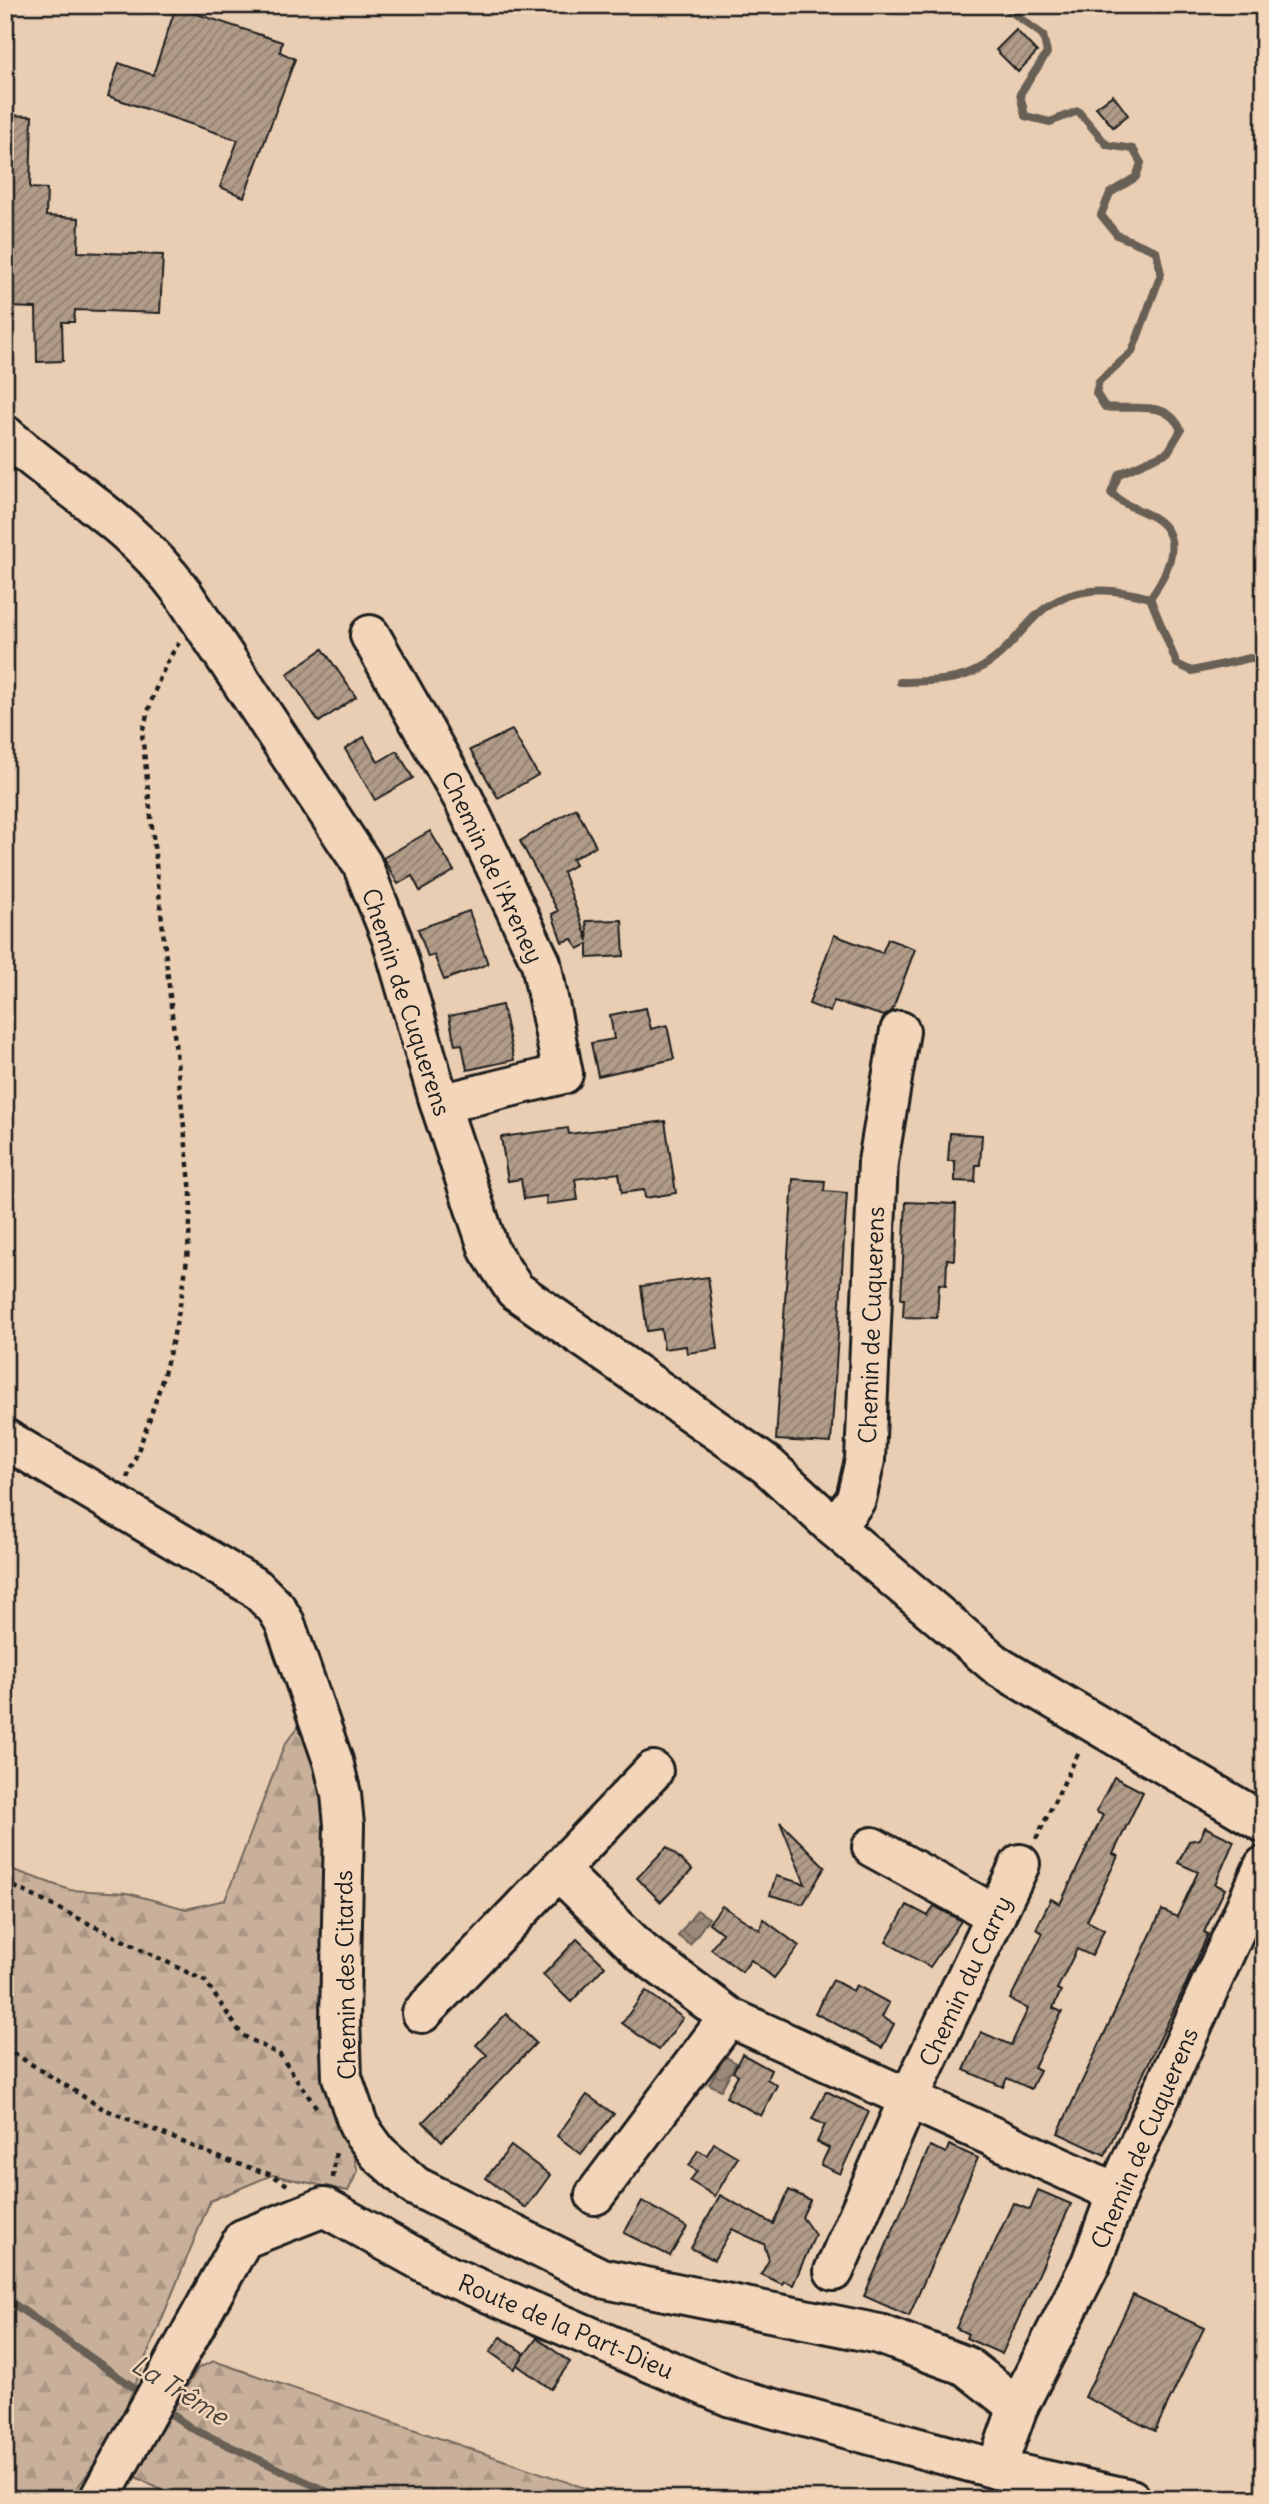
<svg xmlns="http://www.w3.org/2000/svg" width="1269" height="2504" font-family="Delius,sans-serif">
<defs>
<pattern id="forest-firs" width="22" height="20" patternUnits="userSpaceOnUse" patternTransform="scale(1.75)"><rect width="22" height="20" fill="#c8b09a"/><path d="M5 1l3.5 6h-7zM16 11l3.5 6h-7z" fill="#ab9784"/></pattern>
<pattern id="water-waves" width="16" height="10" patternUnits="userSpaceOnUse" patternTransform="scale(1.75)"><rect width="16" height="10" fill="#9b8a79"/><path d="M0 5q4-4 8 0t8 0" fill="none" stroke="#7e7062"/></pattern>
<pattern id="building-hatch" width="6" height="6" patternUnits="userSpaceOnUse" patternTransform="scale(1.75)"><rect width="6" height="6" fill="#b19c89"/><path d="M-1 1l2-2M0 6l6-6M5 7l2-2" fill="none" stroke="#8f7e6f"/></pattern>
</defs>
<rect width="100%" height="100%" fill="#eaceb3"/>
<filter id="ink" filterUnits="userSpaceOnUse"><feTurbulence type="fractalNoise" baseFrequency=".0143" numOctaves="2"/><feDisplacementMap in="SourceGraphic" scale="14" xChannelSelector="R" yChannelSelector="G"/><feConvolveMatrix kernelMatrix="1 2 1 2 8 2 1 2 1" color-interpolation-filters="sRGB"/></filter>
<g filter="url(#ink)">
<g fill="url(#forest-firs)" stroke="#72665b" stroke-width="2">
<polygon points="306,1717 328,1809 327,2065 358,2171 348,2191 272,2175 210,2201 113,2439 69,2499 5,2499 5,1867 70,1890 127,1893 186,1909 225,1900 285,1744"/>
<polygon points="214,2361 614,2498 617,2499 178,2499 134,2476 198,2368"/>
</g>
<g fill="url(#water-waves)" stroke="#685e54" stroke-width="2">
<polygon points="697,1910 709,1918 690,1945 678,1936"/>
<polygon points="725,2056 736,2063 721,2090 709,2084"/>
</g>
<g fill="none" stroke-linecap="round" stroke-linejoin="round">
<g stroke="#685e54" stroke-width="8">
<path d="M1002 5 1043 35 1047 53 1020 94 1025 116 1050 122 1078 111 1107 145 1133 149 1141 163 1136 177 1110 193 1101 215 1117 235 1156 251 1161 274 1132 352 1099 381 1096 393 1105 407C1134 411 1167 398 1181 430L1168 452 1119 474 1111 493C1127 508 1136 507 1153 517 1187 537 1167 574 1150 598"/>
<path d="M900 682C926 681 955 683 979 669 1004 656 1018 633 1038 614 1069 585 1112 587 1150 598L1177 664 1192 671 1250 658 1264 663"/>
<polyline points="5,2298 146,2396"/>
<polyline points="163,2408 191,2428 343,2499"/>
</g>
</g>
<g fill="url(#building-hatch)" stroke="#1c1c1c" stroke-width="2">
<polygon points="176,7 282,42 280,52 295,59 244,197 220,187 238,140 108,96 119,63 153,75"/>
<polygon points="1016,30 1037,52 1018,72 996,50"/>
<polygon points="1113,95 1128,115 1113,127 1096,107"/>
<polygon points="5,115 32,116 30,188 47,189 46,216 79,218 78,252 163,255 160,313 75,310 74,322 62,322 63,361 37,362 36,308 5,307"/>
<polygon points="323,649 356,697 319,722 287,674"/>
<polygon points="512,730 538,775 498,798 470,750"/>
<polygon points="364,737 378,762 397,751 413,778 375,800 345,749"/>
<polygon points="576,808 596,846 572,859 575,865 563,872 588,941 586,921 622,920 624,956 588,958 588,944 578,949 572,939 562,942 552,914 558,911 520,841"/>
<polygon points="430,831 454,871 420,891 412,876 398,884 383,858"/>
<polygon points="469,911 488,964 444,980 434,955 428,957 418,929"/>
<polygon points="834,935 882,953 888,939 915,949 892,1011 884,1016 834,1001 830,1012 809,1004"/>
<polygon points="502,1005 514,1060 467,1070 462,1044 455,1045 449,1016"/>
<polygon points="646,1008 651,1029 667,1025 674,1059 598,1076 591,1043 614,1039 610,1015"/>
<polygon points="665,1121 676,1193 645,1198 644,1190 622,1193 619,1173 575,1179 578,1200 547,1204 546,1196 524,1199 521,1179 508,1181 501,1137 568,1128 569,1134"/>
<polygon points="950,1133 982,1135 980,1165 976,1165 975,1182 955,1181 955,1161 948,1161"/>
<polygon points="793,1179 825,1181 824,1191 847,1193 831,1443 776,1440"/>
<polygon points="906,1202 956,1204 954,1260 947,1259 946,1285 939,1284 937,1318 903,1317 904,1299 901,1299"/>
<polygon points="708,1277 718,1349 687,1353 686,1346 664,1349 661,1329 647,1331 641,1286"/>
<polygon points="1114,1777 1143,1792 1113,1854 1118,1856 1087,1921 1104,1930 1092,1956 1077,1949 1057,1989 1061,1991 1053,2008 1062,2012 1034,2067 1040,2070 1031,2089 1007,2078 1003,2087 964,2070 981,2032 1011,2045 1028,2009 1010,1999 1043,1933 1036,1929 1051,1899 1060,1904 1103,1815 1096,1812"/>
<polygon points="780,1822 825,1867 803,1904 770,1895 776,1876 805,1884"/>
<polygon points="1205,1827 1234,1841 1215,1884 1225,1889 1204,1932 1208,1934 1186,1984 1105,2155 1058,2133 1162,1910 1177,1917 1198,1872 1178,1863 1189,1841 1200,1839"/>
<polygon points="667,1847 692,1870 661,1902 637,1878"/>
<polygon points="907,1905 928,1916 934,1906 961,1921 930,1967 886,1942"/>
<polygon points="722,1906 760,1930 763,1919 799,1946 774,1978 751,1960 742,1972 711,1949 722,1933 709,1923"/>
<polygon points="577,1939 605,1966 571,2002 543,1975"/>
<polygon points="833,1980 853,1991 856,1985 889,2003 882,2017 894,2024 882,2048 815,2013"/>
<polygon points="646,1991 683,2018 659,2050 622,2023"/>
<polygon points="506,2014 536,2043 442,2141 423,2122 487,2055 476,2045"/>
<polygon points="742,2054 771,2070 767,2079 777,2085 761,2116 726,2097 738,2075 733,2072"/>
<polygon points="826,2091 869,2112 840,2174 821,2165 829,2148 817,2142 825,2125 812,2119"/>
<polygon points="587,2095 614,2114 581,2154 557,2136"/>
<polygon points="714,2143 738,2157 715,2196 690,2181 697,2171 689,2166 698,2150 707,2155"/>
<polygon points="949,2145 978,2158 909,2316 864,2296 930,2146 946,2153"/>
<polygon points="511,2146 550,2175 526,2208 486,2178"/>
<polygon points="789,2190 810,2200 802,2217 815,2235 793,2285 784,2281 782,2284 761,2274 769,2260 764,2244 732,2229 714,2260 691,2248 720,2195 773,2224"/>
<polygon points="1038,2190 1071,2204 1002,2354 966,2338 968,2334 956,2328 1013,2203 1030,2210"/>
<polygon points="642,2201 687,2227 670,2256 624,2233"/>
<polygon points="1133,2295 1204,2328 1155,2431 1085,2397"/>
<polygon points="501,2337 525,2354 514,2369 490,2352"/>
<polygon points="537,2338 570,2362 551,2389 517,2365"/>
</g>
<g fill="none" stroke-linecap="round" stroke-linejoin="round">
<defs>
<g id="minor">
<path d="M5 435C67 489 132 524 182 592L362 864 392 939 440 1104 489 1250 515 1290 768 1466 835 1528 999 1667 1264 1823"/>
<polyline points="370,635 464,800 541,963 563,1074 440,1104"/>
<polyline points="5,1439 256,1588 276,1608 285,1623 333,1761 341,1794 344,1825 340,2020 342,2077 359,2127 378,2153 415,2186 601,2278 879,2334 966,2366 1018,2407 996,2469"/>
<polyline points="835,1528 856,1499 865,1460 878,1162 900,1031"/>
<polyline points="872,1847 996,1915"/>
<polyline points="559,1871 643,1953 729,2017"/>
<polyline points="422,2013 653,1771"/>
<polyline points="595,2195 729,2017 1117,2193"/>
<polyline points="834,2271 909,2098 1020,1864"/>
<polyline points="1018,2407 1091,2263 1117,2193 1264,1866"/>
<polyline points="99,2499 243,2239 324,2207 447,2275 731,2397 996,2469 1131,2499"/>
</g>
</defs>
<use href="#minor" stroke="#1c1c1c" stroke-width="44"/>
<g stroke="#1c1c1c" stroke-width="4.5" stroke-dasharray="5 5" stroke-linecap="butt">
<path d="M127 1478C165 1387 190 1293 191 1193L142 733C151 701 160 670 179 643"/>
<polyline points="1036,1839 1080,1750"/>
<polyline points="5,1882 205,1981 242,2035 280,2055 318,2110"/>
<polyline points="5,2048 102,2108 223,2159 272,2175 289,2186"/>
<polyline points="333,2178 336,2149"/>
</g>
<use href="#minor" stroke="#f3d5b9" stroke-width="38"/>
</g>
</g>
<g text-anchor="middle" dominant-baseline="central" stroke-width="5" stroke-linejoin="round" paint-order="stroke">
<g font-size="24" fill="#1c1c1c" stroke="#f3d5b9">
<text transform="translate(493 867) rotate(65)">Chemin de l'Areney</text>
<text transform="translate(407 1002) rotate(72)">Chemin de Cuquerens</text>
<text transform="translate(871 1325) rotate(-88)">Chemin de Cuquerens</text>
<text transform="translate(345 1975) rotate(-91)">Chemin des Citards</text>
<text transform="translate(965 1981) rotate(-65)">Chemin du Carry</text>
<text transform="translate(1144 2138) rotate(-67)">Chemin de Cuquerens</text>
<text transform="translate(566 2326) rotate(23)">Route de la Part-Dieu</text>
</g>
<g font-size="26" font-style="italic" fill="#48423d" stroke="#f3d5b9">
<text transform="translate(180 2390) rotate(32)">La Trême</text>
</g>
</g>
<rect width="1269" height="2504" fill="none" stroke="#f3d5b9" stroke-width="28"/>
<rect x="14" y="14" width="1241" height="2476" fill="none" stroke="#1c1c1c" stroke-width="2.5" filter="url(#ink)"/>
</svg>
